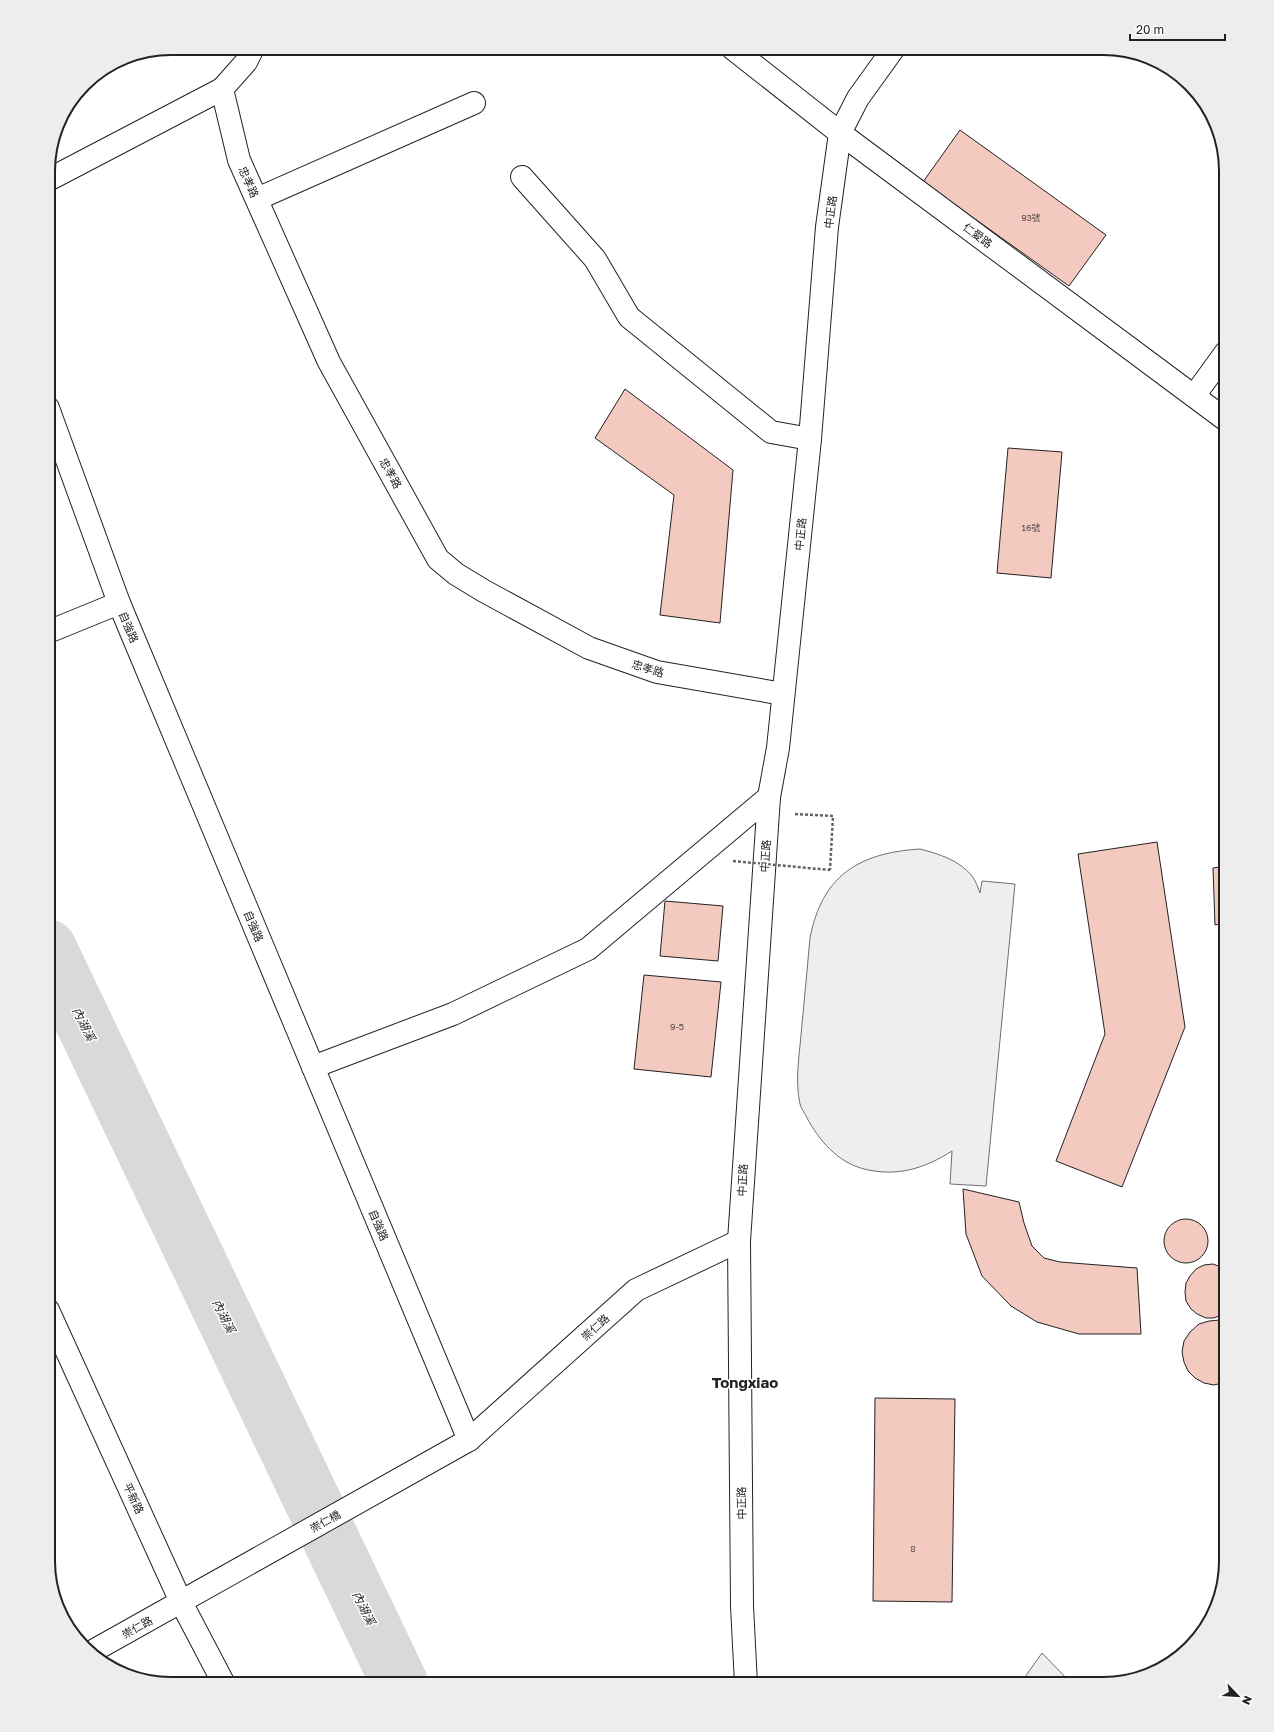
<svg xmlns="http://www.w3.org/2000/svg" width="1274" height="1732" font-family="'Golos Text','Noto Sans TC',sans-serif">
<rect width="100%" height="100%" fill="#fff"/>
<g fill="#eee" stroke="#6f6f6f">
<path d="M920 849C939 854 959 860 972 876 976 881 978 888 980 893L982 881 1015 884 986 1186 950 1184 952 1151C924 1169 896 1177 864 1169 837 1162 819 1140 807 1118 805 1113 801 1109 800 1104 795 1081 799 1058 801 1035 804 1003 807 971 810 938 822 876 858 853 920 849Z"/>
<polygon points="1042,1653 1072,1684 1020,1684"/>
</g>
<g fill="none" stroke-linecap="round" stroke-linejoin="round">
<polyline stroke="#d9d9d9" stroke-width="57" points="48,948 400,1684"/>
</g>
<g fill="#f3c9c0" stroke="#222">
<polygon points="960,130 1106,235 1069,286 923,182"/>
<polygon points="625,389 733,470 720,623 660,615 674,495 595,438"/>
<polygon points="1008,448 1062,452 1051,578 997,573"/>
<polygon points="1157,842 1185,1027 1122,1187 1056,1161 1105,1034 1078,854"/>
<polygon points="1226,866 1226,923 1215,925 1213,868"/>
<polygon points="665,901 723,906 718,961 660,956"/>
<polygon points="644,975 721,982 711,1077 634,1069"/>
<polygon points="963,1189 1019,1202 1024,1223 1032,1246 1044,1258 1060,1262 1137,1268 1141,1334 1079,1334 1037,1322 1011,1306 982,1276 966,1234"/>
<circle cx="1186" cy="1241" r="22"/>
<polygon points="1213,1264 1226,1269 1226,1313 1214,1318 1206,1318 1197,1314 1191,1309 1186,1301 1185,1292 1186,1283 1190,1276 1196,1269 1204,1265"/>
<polygon points="1220,1320 1226,1322 1226,1382 1214,1385 1204,1383 1195,1378 1188,1371 1184,1362 1182,1352 1184,1341 1190,1332 1199,1324 1209,1321"/>
<polygon points="875,1398 955,1399 952,1602 873,1601"/>
</g>
<g fill="none" stroke-linecap="round" stroke-linejoin="round">
<defs>
<g id="minor">
<polyline points="253,48 246,62 222,89 239,160 329,362 438,559 456,574 484,591 589,648 657,672 783,694"/>
<polyline points="732,48 840,133 1226,420"/>
<polyline points="522,177 595,259 629,317 771,432 810,439"/>
<polyline points="48,180 222,89"/>
<polyline points="257,199 474,103"/>
<polyline points="1194,396 1226,352"/>
<polyline points="48,408 119,603 469,1440"/>
<polyline points="48,632 119,603"/>
<polyline points="313,1067 453,1014 588,949 769,797"/>
<polyline points="48,1310 181,1602 224,1684"/>
<polyline points="93,1651 469,1440 636,1290 739,1241"/>
</g>
<polyline id="major" points="746,1684 742,1606 739,1241 769,797 778,748 810,439 827,227 840,133 858,98 894,48"/>
</defs>
<use href="#minor" stroke="#222" stroke-width="24"/>
<use href="#major" stroke="#222" stroke-width="24"/>
<polyline stroke="#646464" stroke-width="2.5" stroke-dasharray="3 2" stroke-linecap="butt" points="795,814 833,816 830,870"/>
<use href="#minor" stroke="#fff" stroke-width="22"/>
<use href="#major" stroke="#fff" stroke-width="22"/>
<polyline stroke="#646464" stroke-width="2.5" stroke-dasharray="3 2" stroke-linecap="butt" points="733,861 830,870"/>
</g>
<g text-anchor="middle" dominant-baseline="central" stroke-width="3" stroke-linejoin="round" paint-order="stroke">
<g font-size="9" fill="#564c4a">
<text x="1031" y="217">93號</text>
<text x="1031" y="527">16號</text>
<text x="677" y="1026">9-5</text>
<text x="913" y="1548">8</text>
</g>
<g font-size="11" fill="#222" stroke="#fff">
<text transform="translate(249 182) rotate(66)">忠孝路</text>
<text transform="translate(830 212) rotate(-83)">中正路</text>
<text transform="translate(978 235) rotate(37)">仁愛路</text>
<text transform="translate(391 473) rotate(61)">忠孝路</text>
<text transform="translate(800 534) rotate(-84)">中正路</text>
<text transform="translate(129 627) rotate(67)">自強路</text>
<text transform="translate(648 668) rotate(17)">忠孝路</text>
<text transform="translate(765 856) rotate(-86)">中正路</text>
<text transform="translate(254 926) rotate(67)">自強路</text>
<text transform="translate(742 1180) rotate(-87)">中正路</text>
<text transform="translate(379 1225) rotate(67)">自強路</text>
<text transform="translate(595 1327) rotate(-42)">崇仁路</text>
<text transform="translate(134 1498) rotate(65)">平新路</text>
<text transform="translate(741 1503) rotate(-91)">中正路</text>
<text transform="translate(325 1521) rotate(-29)">崇仁橋</text>
<text transform="translate(137 1627) rotate(-29)">崇仁路</text>
</g>
<g font-size="12" font-style="italic" fill="#222" stroke="#fff">
<text transform="translate(84 1024) rotate(64)">內湖溪</text>
<text transform="translate(224 1316) rotate(64)">內湖溪</text>
<text transform="translate(364 1608) rotate(64)">內湖溪</text>
</g>
<g font-size="15" font-weight="bold" fill="#222" stroke="#fff">
<text x="745" y="1382">Tongxiao</text>
</g>
</g>
<path d="M0 0H1274V1732H0ZM171 55H1103A116 116 0 0 1 1219 171V1561A116 116 0 0 1 1103 1677H171A116 116 0 0 1 55 1561V171A116 116 0 0 1 171 55Z" fill="#ededed" fill-rule="evenodd"/>
<path fill="none" stroke="#222" stroke-width="2" d="M171 55H1103A116 116 0 0 1 1219 171V1561A116 116 0 0 1 1103 1677H171A116 116 0 0 1 55 1561V171A116 116 0 0 1 171 55Z"/>
<g transform="translate(1238 1696) rotate(115)" stroke="#ffffff" stroke-width="3" paint-order="stroke">
<path d="M0-3L7 15L0 10L-7 15Z" fill="#222222"/>
<text y="-6" font-size="11" font-weight="bold" text-anchor="middle" fill="#222222">N</text>
</g>
<path d="M1130 34v6h95v-6" fill="none" stroke="#222222" stroke-width="2"/>
<text x="1136" y="34" font-size="12" fill="#222222" stroke="#ffffff" stroke-width="3" paint-order="stroke">20 m</text>
</svg>
